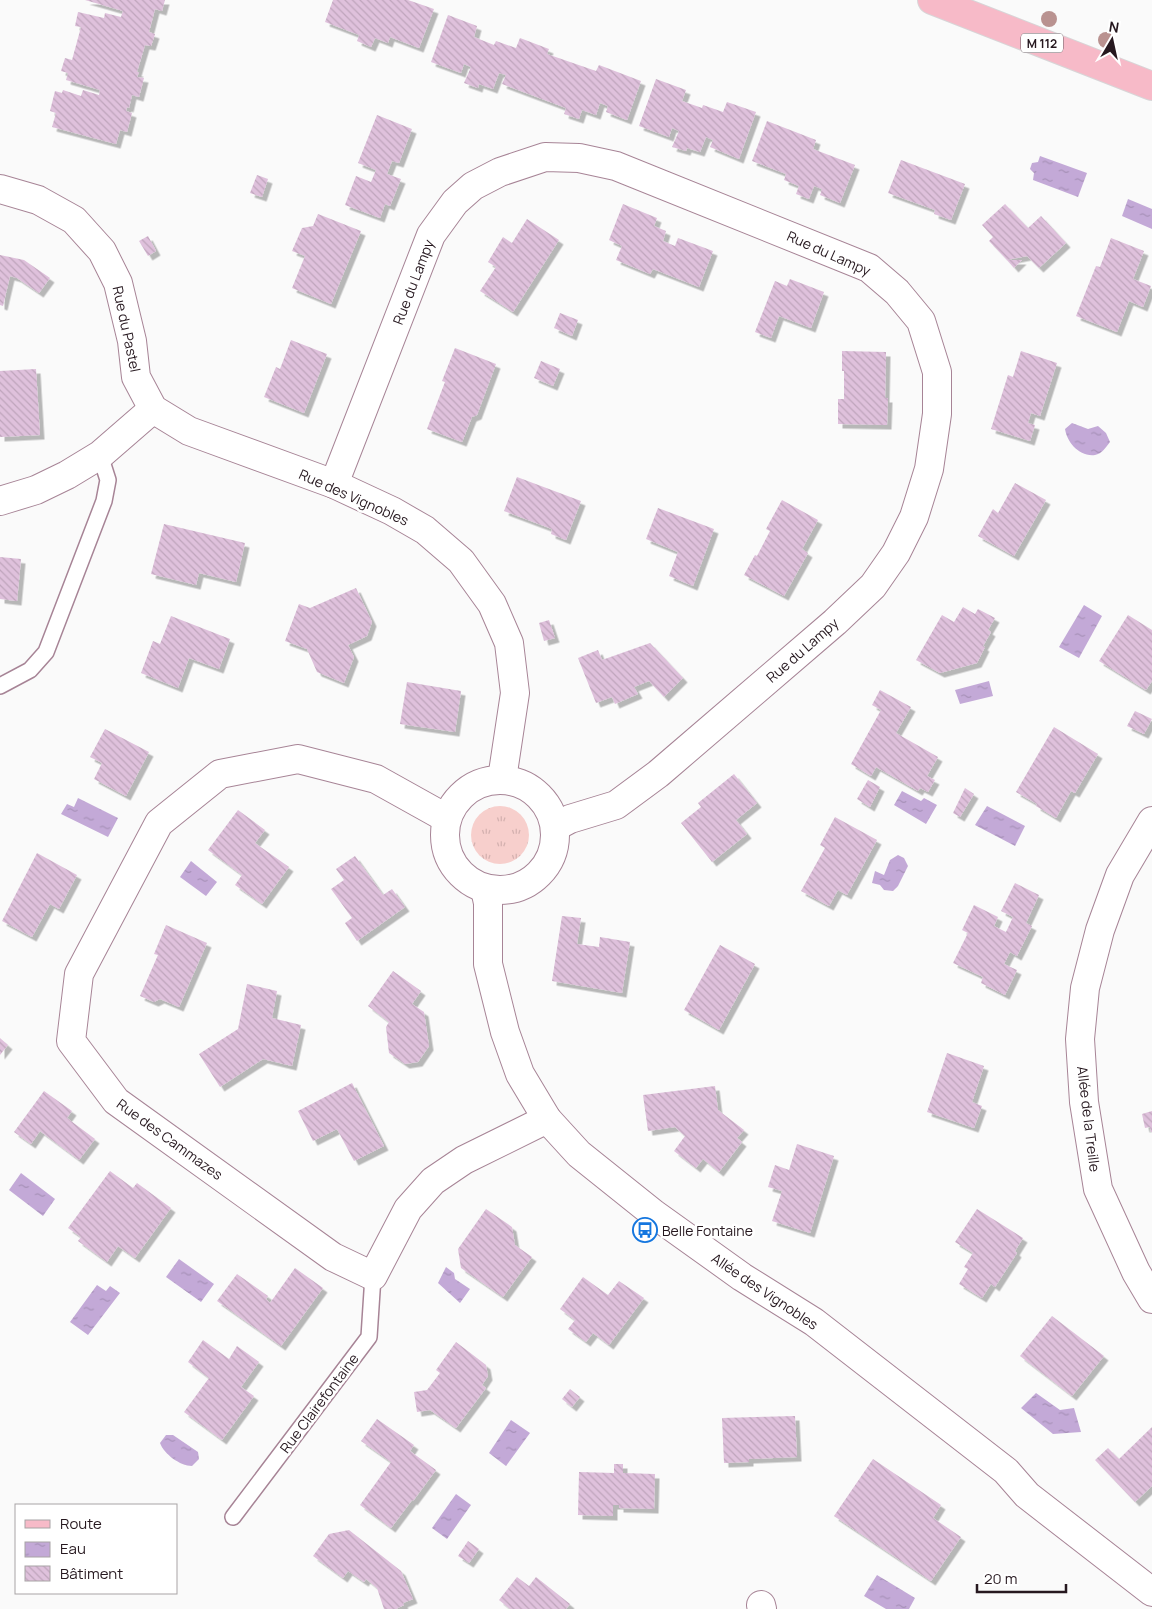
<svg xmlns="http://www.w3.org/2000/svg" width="1152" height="1609" font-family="Manrope,sans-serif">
<defs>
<pattern id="grass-tufts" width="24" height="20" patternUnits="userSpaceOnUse" patternTransform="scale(1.25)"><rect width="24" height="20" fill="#f7cfcc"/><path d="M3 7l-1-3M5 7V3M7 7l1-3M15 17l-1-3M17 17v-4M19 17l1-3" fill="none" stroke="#d4b1af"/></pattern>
<pattern id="water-ripples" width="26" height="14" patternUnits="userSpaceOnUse" patternTransform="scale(1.25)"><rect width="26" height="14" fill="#c3a9d7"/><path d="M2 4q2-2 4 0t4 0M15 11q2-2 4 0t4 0" fill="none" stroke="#a791b8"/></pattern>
<pattern id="building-back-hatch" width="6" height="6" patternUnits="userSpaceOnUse" patternTransform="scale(1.25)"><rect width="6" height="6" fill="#dfc1dc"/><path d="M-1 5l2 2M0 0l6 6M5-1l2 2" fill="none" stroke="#bfa5bc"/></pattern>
<filter id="shadow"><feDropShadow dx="4.5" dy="4.5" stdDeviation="0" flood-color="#0004"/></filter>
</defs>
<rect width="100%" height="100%" fill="#fafafa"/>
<circle fill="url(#grass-tufts)" cx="500" cy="835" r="29"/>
<g fill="url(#water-ripples)">
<polygon points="1040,156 1087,173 1078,197 1033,180 1034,173 1030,169 1032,163 1038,162"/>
<polygon points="1128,199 1152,209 1152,229 1122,216"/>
<path d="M1072 423 1088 429 1098 426 1106 433 1110 442C1106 447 1102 454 1095 455 1079 457 1067 442 1065 429Z"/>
<polygon points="1084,605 1102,616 1079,658 1059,647"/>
<polygon points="989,681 993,696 960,704 955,690"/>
<polygon points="902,791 921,801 924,798 937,805 926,824 894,805"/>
<polygon points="78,798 118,818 108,837 61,814 67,804 74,807"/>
<polygon points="987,806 1025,826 1015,846 975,825"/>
<polygon points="898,855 904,858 908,866 898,886 893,891 884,890 880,885 872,883 875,871 884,875 890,860"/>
<polygon points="191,861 217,882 206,896 180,877"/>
<polygon points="21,1173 55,1199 43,1216 9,1190"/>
<polygon points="179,1259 214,1284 201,1302 166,1277"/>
<polygon points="446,1267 454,1273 455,1279 470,1289 460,1303 438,1283"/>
<polygon points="97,1285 106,1291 110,1286 120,1293 88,1335 70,1322"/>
<polygon points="1036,1393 1060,1410 1074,1408 1081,1432 1053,1434 1021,1408"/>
<polygon points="511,1420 530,1433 506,1466 489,1453"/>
<path d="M166 1435H173L198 1452 199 1459 192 1466C180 1466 164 1454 160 1443Z"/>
<polygon points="456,1494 471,1505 447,1539 432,1528"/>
<polygon points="877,1575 915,1598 909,1609 886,1609 864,1596"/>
</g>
<g fill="url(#building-back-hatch)" filter="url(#shadow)">
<polygon points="85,0 165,0 162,11 155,9 149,32 155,34 151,46 145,45 137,72 139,72 137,77 144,78 139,97 132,95 129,108 127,107 126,111 132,113 127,132 120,130 116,144 52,127 56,113 50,111 55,91 62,93 63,90 81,96 83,90 99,95 100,90 66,80 68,73 61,71 65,58 72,60 81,27 75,26 78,12 104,18 105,13 121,17 123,11"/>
<polygon points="333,0 408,0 434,9 419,48 390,37 388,43 375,38 371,47 357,41 359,35 325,22"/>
<polygon points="448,15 477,26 474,37 494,45 496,41 516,48 520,38 549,49 547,54 596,71 599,65 641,81 627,120 606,112 608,106 600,103 596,115 582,110 579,119 564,114 566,108 502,84 506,75 499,73 493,89 479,84 478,88 464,83 471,67 464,64 461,73 431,62"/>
<polygon points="656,79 686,90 682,101 702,108 703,105 723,112 727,102 756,112 739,159 710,147 713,140 706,137 700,152 687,148 686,151 672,147 679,131 672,128 669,137 639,126"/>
<polygon points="377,115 412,129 399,163 392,161 387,174 401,179 390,206 385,204 380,218 345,205 356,176 371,182 376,170 358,163"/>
<polygon points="767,121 816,140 813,149 855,165 840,203 820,195 822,189 814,186 809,199 796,194 799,186 784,180 786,174 752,161"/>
<polygon points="901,160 965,184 951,220 934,214 935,210 888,193"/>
<polygon points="257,175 268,179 262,197 250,193"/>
<polygon points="623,204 657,218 654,226 666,231 663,241 675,246 678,238 713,251 699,287 653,269 650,274 616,260 622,246 609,240"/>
<polygon points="1005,204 1028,228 1041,216 1066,243 1039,268 1027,256 1007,260 1022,260 1014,268 1007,260 989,241 993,237 982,225"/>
<polygon points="318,214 361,231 331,304 292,288 305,256 292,251 302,228 313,226"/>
<polygon points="527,219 559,240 513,312 480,291 496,267 488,262 503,237 512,243"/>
<polygon points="148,236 156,251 148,256 139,241"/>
<polygon points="1111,238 1144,251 1133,279 1151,286 1143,307 1129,301 1117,332 1076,316 1096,266 1100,267"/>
<polygon points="0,255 24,260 50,278 39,293 17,278 10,276 3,306 0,305"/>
<polygon points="790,279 824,292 811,328 779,316 771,338 755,332 775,281 787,286"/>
<polygon points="560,313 578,320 572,336 554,328"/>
<polygon points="291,340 327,354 304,413 264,397 276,367 280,369"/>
<polygon points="455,348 496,364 477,415 472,417 462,442 427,429 445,382 442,381"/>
<polygon points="842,351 886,352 885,398 888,398 887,425 838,424 838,399 844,399 844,371 842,371"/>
<polygon points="1021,351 1057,363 1040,416 1031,413 1028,423 1035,425 1030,441 991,429 1008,375 1013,377"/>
<polygon points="541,361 560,369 553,386 534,378"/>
<polygon points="36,369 40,435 0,437 0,371"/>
<polygon points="517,477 581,501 566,540 551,534 552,529 504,511"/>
<polygon points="1015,483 1046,500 1014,556 978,536 993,509 998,513"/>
<polygon points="782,500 818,520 802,549 808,553 784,596 744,575 755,555 757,556 770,531 766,529"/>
<polygon points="658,508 714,529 693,586 669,576 678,552 646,539"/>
<polygon points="164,524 245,543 236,582 199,573 196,585 151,574"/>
<polygon points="0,557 21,559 17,601 0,599"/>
<polygon points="356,588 372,622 367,636 348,645 354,657 344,683 317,672 307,649 285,641 299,604 310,608"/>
<polygon points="963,607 975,614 978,609 995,618 988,630 991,632 983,646 985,647 977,663 940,673 916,660 942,615 954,622"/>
<polygon points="1128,615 1152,630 1152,681 1146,690 1099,661"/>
<polygon points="171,616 230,639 219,669 189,658 178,688 141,673 153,641 160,644"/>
<polygon points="549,620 555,638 544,641 539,623"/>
<polygon points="650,643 683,678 664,697 649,681 634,687 638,694 615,704 612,697 596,703 578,658 598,650 602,660"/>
<polygon points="407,682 461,691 455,732 400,724"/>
<polygon points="880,690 911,707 896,733 938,757 927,776 935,780 928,792 920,788 918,791 876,767 871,776 851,764 881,710 872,705"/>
<polygon points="1135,711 1152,719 1144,734 1127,726"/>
<polygon points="1054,727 1098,754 1075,793 1071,791 1056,818 1036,806 1037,804 1016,792"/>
<polygon points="105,729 149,752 126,796 94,779 102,763 90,757"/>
<polygon points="734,774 757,803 736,820 747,834 712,862 681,823 701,807 698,803"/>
<polygon points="868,780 880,787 870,807 857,799"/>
<polygon points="965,788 974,794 960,817 953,813"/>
<polygon points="238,810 265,830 255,843 289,867 262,904 235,885 242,875 208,850"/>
<polygon points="835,817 877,840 847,895 838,890 829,906 801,891 825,848 820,845"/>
<polygon points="37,853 77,875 59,909 50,904 32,937 2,921"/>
<polygon points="355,856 383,895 392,889 405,907 357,941 345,923 352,918 331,889 344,880 336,869"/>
<polygon points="1015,883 1039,895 1026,923 1032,926 1017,956 1010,952 1004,964 1017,970 1005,995 981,983 983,977 953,963 968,933 962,930 974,905 998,917 994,926 1006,932 1013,917 1001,911"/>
<polygon points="562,916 581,918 577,944 599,947 600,937 630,942 622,993 552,981"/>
<polygon points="166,925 207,943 179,1007 160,999 154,1002 140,996 158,955 154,954"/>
<polygon points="720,945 755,964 719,1030 684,1010"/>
<polygon points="393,971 421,991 412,1004 424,1012 429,1046 418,1062 405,1064 389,1053 386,1027 389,1022 368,1006"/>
<polygon points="247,984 277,991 272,1018 301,1025 292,1066 263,1059 220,1087 199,1054 238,1029"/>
<polygon points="0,1038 8,1045 0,1055"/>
<polygon points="947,1053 984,1066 972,1102 982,1106 974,1128 927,1112"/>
<polygon points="352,1083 384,1146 354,1161 337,1129 313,1141 298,1111"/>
<polygon points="715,1086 718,1110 744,1130 737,1138 742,1142 719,1172 703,1159 696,1168 674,1151 685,1136 675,1127 648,1131 643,1095"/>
<polygon points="44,1091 72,1111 67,1118 95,1139 79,1160 40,1131 31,1144 14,1132"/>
<polygon points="1152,1111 1152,1132 1151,1132 1150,1127 1145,1128 1142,1114"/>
<polygon points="797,1144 834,1156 810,1233 772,1221 782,1191 768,1187 775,1165 789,1170"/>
<polygon points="110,1171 133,1188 137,1183 171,1208 135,1258 118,1246 107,1262 78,1241 81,1237 68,1228"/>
<polygon points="486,1209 512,1227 515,1245 532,1257 503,1297 461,1268 458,1249"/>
<polygon points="977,1209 1023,1238 1015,1251 1017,1253 995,1287 991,1284 982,1298 959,1284 968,1269 964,1267 973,1253 955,1242"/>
<polygon points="295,1268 323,1288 281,1346 217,1301 237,1274 268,1296 266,1299 270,1303"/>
<polygon points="583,1277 608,1295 619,1281 644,1298 609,1345 593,1333 586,1342 568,1329 575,1320 560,1309"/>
<polygon points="1052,1316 1104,1356 1072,1396 1020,1356"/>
<polygon points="203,1340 229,1359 237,1346 259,1362 241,1387 254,1396 222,1440 184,1412 209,1378 188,1362"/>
<polygon points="456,1342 486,1365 488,1376 482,1385 486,1388 456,1428 430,1410 417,1412 414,1392 427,1390 440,1373 436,1370"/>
<polygon points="570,1389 580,1397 572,1407 562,1399"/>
<polygon points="795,1416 797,1457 749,1459 749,1462 724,1463 722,1418"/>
<polygon points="377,1419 414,1445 410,1451 436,1470 413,1501 412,1500 391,1528 360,1505 391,1462 361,1441"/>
<polygon points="1152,1427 1152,1486 1135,1502 1095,1460 1108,1448 1119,1459"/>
<polygon points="873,1459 941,1505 933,1518 961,1537 931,1581 834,1516"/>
<polygon points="614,1464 623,1464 623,1473 655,1474 654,1509 619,1508 619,1505 613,1505 613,1516 578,1515 579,1472 614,1473"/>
<polygon points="349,1530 401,1571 413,1599 403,1603 404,1605 396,1609 384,1609 377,1588 366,1579 364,1582 348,1571 343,1578 313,1556 329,1534"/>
<polygon points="468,1541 479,1549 469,1563 458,1556"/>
<polygon points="517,1577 529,1586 536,1577 570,1604 566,1609 510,1609 499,1600"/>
</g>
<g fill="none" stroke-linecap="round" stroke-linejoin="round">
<defs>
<g id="service">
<polyline points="0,686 30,670 46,652 104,501 108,480 100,455"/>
<polyline points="233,1517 369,1337 373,1276"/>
</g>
<g id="minor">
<polyline points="0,189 38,200 74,220 102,251 118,283 132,341 136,377 153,409 189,431 334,484 392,511 425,530 461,561 492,604 509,643 515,693 502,779"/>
<polyline points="334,484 431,235 455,202 473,186 500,172 545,157 579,158 616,166 869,268 897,292 921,321 937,372 937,414 929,469 914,517 896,553 873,586 835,622 658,774 616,805 570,819 555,827"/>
<polyline points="0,501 36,490 67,475 100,455 153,409"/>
<circle cx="500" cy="835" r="55"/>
<polyline points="446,818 376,779 298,759 220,774 159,823 79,974 71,1041 116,1101 333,1257 373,1276 408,1209 433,1181 464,1160 547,1119"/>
<polyline points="1152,821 1120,875 1100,930 1085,988 1080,1039 1084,1102 1098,1189 1136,1272 1152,1299"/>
<polyline points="485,889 488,903 488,964 505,1032 520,1074 547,1119 579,1154 654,1214 742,1277 814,1322 1006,1471 1027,1495 1152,1592"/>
<polyline points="761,1605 762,1609"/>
</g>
<polyline id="primary" points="932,0 1152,86"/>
</defs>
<use href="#service" stroke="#a78496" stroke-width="18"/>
<use href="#minor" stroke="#a78496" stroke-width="30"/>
<use href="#primary" stroke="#d8d5d7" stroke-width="30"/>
<use href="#service" stroke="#fff" stroke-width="15"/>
<use href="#minor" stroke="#fff" stroke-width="28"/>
<use href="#primary" stroke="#f7bac8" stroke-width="28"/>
</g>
<g fill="#b99290">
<circle cx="1049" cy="19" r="8"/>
<circle cx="1106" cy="40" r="8"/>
</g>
<defs>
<symbol id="bus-ring" viewBox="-11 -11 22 22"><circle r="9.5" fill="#fff" stroke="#1476df" stroke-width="1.5"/><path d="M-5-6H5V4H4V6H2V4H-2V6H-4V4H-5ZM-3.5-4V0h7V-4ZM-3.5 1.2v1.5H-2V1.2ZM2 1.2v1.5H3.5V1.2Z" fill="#1476df"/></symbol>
</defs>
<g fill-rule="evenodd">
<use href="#bus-ring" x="631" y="1216" width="28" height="28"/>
</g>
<g text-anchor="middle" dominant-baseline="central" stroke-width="5" stroke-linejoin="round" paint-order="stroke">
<rect fill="#fff" stroke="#675d62" stroke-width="1" x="1021" y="33.5" width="42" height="19" rx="4"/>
<g font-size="12" font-weight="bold" fill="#26181f">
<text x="1042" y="43">M 112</text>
</g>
<g font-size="14" fill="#26181f" stroke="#fff">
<text transform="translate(829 253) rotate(24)">Rue du Lampy</text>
<text transform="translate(413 282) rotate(-69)">Rue du Lampy</text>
<text transform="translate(127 329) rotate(78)">Rue du Pastel</text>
<text transform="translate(354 497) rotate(24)">Rue des Vignobles</text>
<text transform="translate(802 650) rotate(-41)">Rue du Lampy</text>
<text transform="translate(1089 1119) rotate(83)">Allée de la Treille</text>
<text transform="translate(170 1139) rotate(36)">Rue des Cammazes</text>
<text transform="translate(765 1291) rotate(34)">Allée des Vignobles</text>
<text transform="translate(319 1403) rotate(-53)">Rue Clairefontaine</text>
</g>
<g font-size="14" fill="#26181f" stroke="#fff" text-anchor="start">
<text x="662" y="1230">Belle Fontaine</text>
</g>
</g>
<rect x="15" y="1504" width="162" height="90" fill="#ffffff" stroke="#a8a3a5"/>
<rect x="25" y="1520" width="25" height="8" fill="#f7bac8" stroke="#a8a3a5"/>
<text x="60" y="1529" font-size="15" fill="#26181f">Route</text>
<rect x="25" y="1542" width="25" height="15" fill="url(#water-ripples)" stroke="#a8a3a5"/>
<text x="60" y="1554" font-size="15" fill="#26181f">Eau</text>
<rect x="25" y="1566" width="25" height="15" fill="url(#building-back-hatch)" stroke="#a8a3a5"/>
<text x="60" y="1579" font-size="15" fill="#26181f">Bâtiment</text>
<g transform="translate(1112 40) rotate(9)" stroke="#ffffff" stroke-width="4" paint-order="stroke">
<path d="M0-4L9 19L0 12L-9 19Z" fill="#26181f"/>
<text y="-8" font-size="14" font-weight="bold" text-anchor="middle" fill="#26181f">N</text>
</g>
<path d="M977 1584v8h89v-8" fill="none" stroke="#26181f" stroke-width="2.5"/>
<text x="984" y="1584" font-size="15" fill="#26181f" stroke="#ffffff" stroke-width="4" paint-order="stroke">20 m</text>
</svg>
